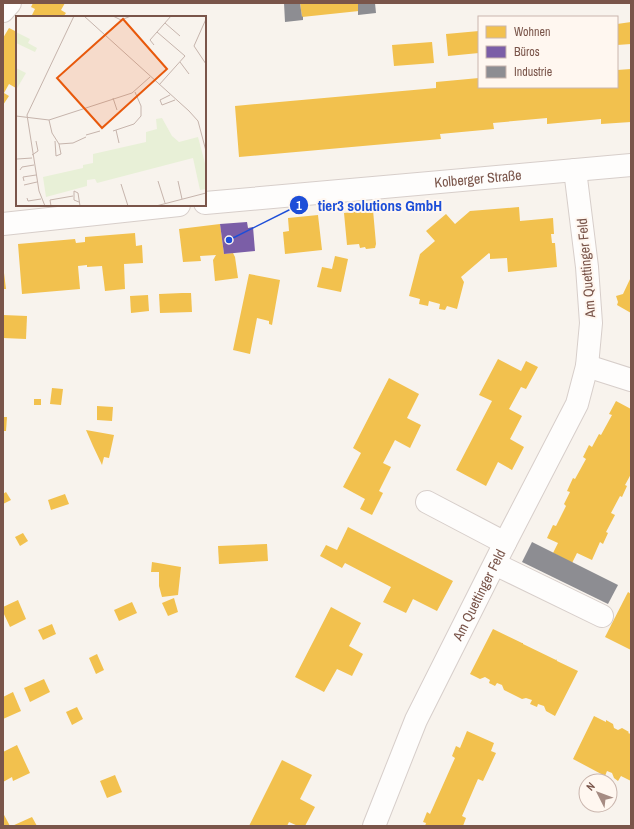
<svg xmlns="http://www.w3.org/2000/svg" width="634" height="829" font-family="'Archivo Narrow',sans-serif">
<rect width="100%" height="100%" fill="#f8f3ed"/>
<g fill="#f2c14e">
<polygon points="33,3 65,3 61,10 66,13 63,17 31,17 35,9 31,7"/>
<polygon points="300,3 358,3 359,11 302,17"/>
<polygon points="631,22 631,44 617,45 617,24"/>
<polygon points="9,28 17,32 17,85 16,88 9,84 4,93 9,96 3,105 3,38"/>
<polygon points="479,31 479,53 448,56 446,34"/>
<polygon points="432,42 434,63 394,66 392,45"/>
<polygon points="631,69 631,122 601,124 601,119 547,124 547,118 493,123 494,129 440,134 441,139 239,157 235,106 436,88 436,82 479,78 479,87 617,87 617,70"/>
<polygon points="519,207 520,221 553,218 554,234 551,234 552,243 555,243 557,267 508,272 507,258 490,259 490,254 489,253 461,277 464,282 457,309 447,306 445,310 439,309 440,304 429,301 428,306 419,304 420,299 409,296 420,254 435,241 426,231 446,214 455,224 470,211"/>
<polygon points="373,210 376,244 375,248 366,249 365,247 360,248 359,244 347,245 344,213"/>
<polygon points="318,215 322,250 285,254 283,232 289,231 288,218"/>
<polygon points="220,224 224,254 233,253 235,257 238,278 215,281 213,260 216,255 200,256 201,261 183,262 179,229"/>
<polygon points="135,233 136,246 142,245 143,263 124,264 125,289 105,291 102,266 87,267 87,265 78,266 80,289 22,294 18,244 75,239 76,243 85,242 85,237"/>
<polygon points="335,256 348,259 341,292 317,287 322,267 332,269"/>
<polygon points="3,273 4,273 6,289 3,289"/>
<polygon points="249,274 280,280 272,325 269,324 269,321 257,318 250,354 233,350"/>
<polygon points="631,277 631,313 617,305 618,302 616,296 623,294"/>
<polygon points="182,293 191,293 192,312 160,313 159,294"/>
<polygon points="148,295 149,311 131,313 130,296"/>
<polygon points="3,315 27,316 26,339 3,338"/>
<polygon points="498,359 521,371 526,361 538,367 526,389 521,387 509,409 522,416 510,439 524,447 512,470 498,462 486,486 456,470 492,401 479,395"/>
<polygon points="389,378 419,394 407,418 421,425 410,448 395,440 383,463 391,467 379,491 383,493 372,515 360,509 365,499 343,487 361,453 353,448"/>
<polygon points="52,388 63,389 61,405 50,404"/>
<rect x="34" y="399" width="7" height="6"/>
<polygon points="616,401 631,409 631,474 625,485 627,486 622,497 620,496 611,513 615,515 606,532 608,533 603,544 600,542 592,560 577,553 572,563 553,553 558,543 547,538 553,525 556,526 566,506 564,504 570,492 567,491 573,478 575,479 586,459 583,457 589,445 592,447 599,434 601,435 612,415 609,414"/>
<polygon points="97,406 113,407 112,421 97,420"/>
<polygon points="3,417 7,417 6,431 3,431"/>
<polygon points="86,430 114,435 109,458 104,457 102,465 93,446"/>
<polygon points="6,492 11,500 3,504 3,494"/>
<polygon points="65,494 69,504 51,510 48,500"/>
<polygon points="348,527 453,581 437,611 413,599 406,613 383,602 391,587 345,563 342,568 320,556 326,545 337,550"/>
<polygon points="23,533 28,541 20,546 15,537"/>
<polygon points="267,544 268,561 219,564 218,546"/>
<polygon points="152,562 181,567 178,595 162,597 159,586 159,572 151,572"/>
<polygon points="628,592 631,594 631,650 605,637"/>
<polygon points="174,598 178,612 168,616 162,603"/>
<polygon points="18,600 26,619 10,627 3,612 3,607"/>
<polygon points="132,602 137,613 119,621 114,610"/>
<polygon points="331,607 361,623 349,646 363,654 352,676 337,669 324,692 295,677"/>
<polygon points="52,624 56,634 43,640 38,630"/>
<polygon points="493,629 522,643 523,643 523,644 556,660 556,659 557,661 578,671 555,716 546,711 544,706 538,704 537,707 530,704 532,700 526,698 522,699 504,690 502,685 497,683 495,686 489,683 490,680 485,677 480,679 470,674"/>
<polygon points="97,654 104,670 96,674 89,658"/>
<polygon points="44,679 50,692 30,702 24,688"/>
<polygon points="13,692 21,711 3,719 3,697"/>
<polygon points="77,707 83,719 72,725 66,712"/>
<polygon points="594,716 606,722 606,720 613,724 614,728 618,730 622,728 629,732 628,733 631,734 631,781 621,776 618,781 614,778 612,773 607,771 605,776 573,759"/>
<polygon points="467,731 494,743 491,751 496,753 483,781 478,779 462,816 466,818 463,826 425,826 426,823 423,822 427,812 430,814 455,758 452,756 456,746 460,748"/>
<polygon points="17,745 30,773 13,781 12,777 3,782 3,752"/>
<polygon points="282,760 312,775 300,799 315,807 305,826 298,826 289,822 287,826 249,826"/>
<polygon points="115,775 122,792 107,798 100,781"/>
<polygon points="3,813 10,826 3,826"/>
<polygon points="32,817 37,826 12,826"/>
</g>
<polygon fill="#7b5ea7" points="247,222 248,228 253,227 255,251 224,254 220,224"/>
<g fill="#8d8d92">
<polygon points="284,3 300,3 302,17 303,16 303,20 285,22"/>
<polygon points="358,3 375,3 376,13 358,15"/>
<polygon points="532,542 618,585 608,604 522,562"/>
</g>
<g fill="none" stroke-linecap="round" stroke-linejoin="round">
<defs>
<g id="minor">
<polyline points="3,11 10,3"/>
<path id="s1" d="M205 203 631 165"/>
<polyline points="3,224 179,205"/>
<polyline points="587,366 631,380"/>
<polyline points="427,502 505,543"/>
<polyline points="495,564 602,616"/>
<path id="s2" d="M374 826 416 720 505 543 577 404 587 366 591 323 587 267 575 170"/>
</g>
</defs>
<use href="#minor" stroke="#d7ceca" stroke-width="24"/>
<use href="#minor" stroke="#fefdfc" stroke-width="22"/>
</g>
<g text-anchor="middle" dominant-baseline="central" stroke-width="4" stroke-linejoin="round" paint-order="stroke">
<g font-size="14" fill="#7a554a" stroke="#fff7f0">
<text stroke="none"><textPath href="#s1" startOffset="274">Kolberger Straße</textPath></text>
<text transform="translate(586 268) rotate(-95)">Am Quettinger Feld</text>
<text stroke="none"><textPath href="#s2" startOffset="254">Am Quettinger Feld</textPath></text>
</g>
</g>
<g transform="translate(16 16)">
<rect width="190" height="190" fill="#f8f3ed"/>
<path d="M0 16 14 23 12 27 21 32 19 36 0 27ZM0 52 10 57 0 74ZM146 102 156 120 163 126 182 121 190 151V173L184 174 177 142 81 167 79 163 71 164V170L30 181 27 161 67 152V149L77 147V138L130 126V116L141 113 140 103Z" fill="#e8f0d7"/>
<path fill="none" stroke="#c6b4ac" stroke-width="1" d="M68 0 173 95 182 105 190 135M97 0 105 4 115 0M190 3 178 30 190 48M149 7 164 20M138 29 134 24 141 16M164 46 173 58M143 69 169 40 141 16 155 0M154 79 144 84 146 89 159 84M97 82 101 94M0 100 33 104 116 77 134 61M33 104 36 117 43 128 57 127 70 121M100 114 103 127M97 115 118 108 125 100V90L119 76M70 119 84 115M39 125 40 140 45 138 43 128M16 139 22 135 20 125M1 143 16 142M4 154 6 151 18 149M8 165 7 161 20 159M142 165 149 187M162 165 166 183M105 168 112 190M8 169 21 166M11 182 12 185 25 183M63 186 58 184V175L62 177 64 190M29 190 23 175 11 99 58 0M35 190 34 184 57 180M140 190 190 177"/>
<path fill="#e8590c" fill-opacity="0.15" stroke="#e8590c" stroke-width="2" d="M107 3 151 53 86 112 41 62Z"/>
<rect width="190" height="190" fill="none" stroke="#7a554a" stroke-width="2"/>
</g>
<path fill="none" stroke="#1d4ed8" stroke-width="1.5" d="M229 240L299 205"/>
<g fill="#1d4ed8" stroke="#fff7f0" stroke-width="1.5">
<circle cx="229" cy="240" r="4"/>
<circle cx="299" cy="205" r="10"/>
</g>
<g font-size="12" text-anchor="middle" font-weight="bold" fill="#fff">
<text x="299" y="210">1</text>
</g>
<g font-size="15" text-anchor="middle" font-weight="bold" fill="#1d4ed8" stroke="#fff7f0" stroke-width="4" stroke-linejoin="round" paint-order="stroke">
<text x="380" y="211">tier3 solutions GmbH</text>
</g>
<rect width="634" height="829" fill="none" stroke="#7a554a" stroke-width="8"/>
<rect x="478" y="16" width="140" height="72" fill="#fff7f0" stroke="#cab6ae"/>
<rect x="486" y="26" width="20" height="12" fill="#f2c14e" stroke="#cab6ae"/>
<text x="514" y="36" font-size="12" fill="#7a554a">Wohnen</text>
<rect x="486" y="46" width="20" height="12" fill="#7b5ea7" stroke="#cab6ae"/>
<text x="514" y="56" font-size="12" fill="#7a554a">Büros</text>
<rect x="486" y="66" width="20" height="12" fill="#8d8d92" stroke="#cab6ae"/>
<text x="514" y="76" font-size="12" fill="#7a554a">Industrie</text>
<g transform="translate(598 793) rotate(312)"><circle r="19" fill="#fff7f0" stroke="#cab6ae"/>
<path d="M0-3L7 15L0 10L-7 15Z" fill="#a68c83"/>
<text y="-6" font-size="11" font-weight="bold" text-anchor="middle" fill="#7a554a">N</text>
</g>
</svg>
